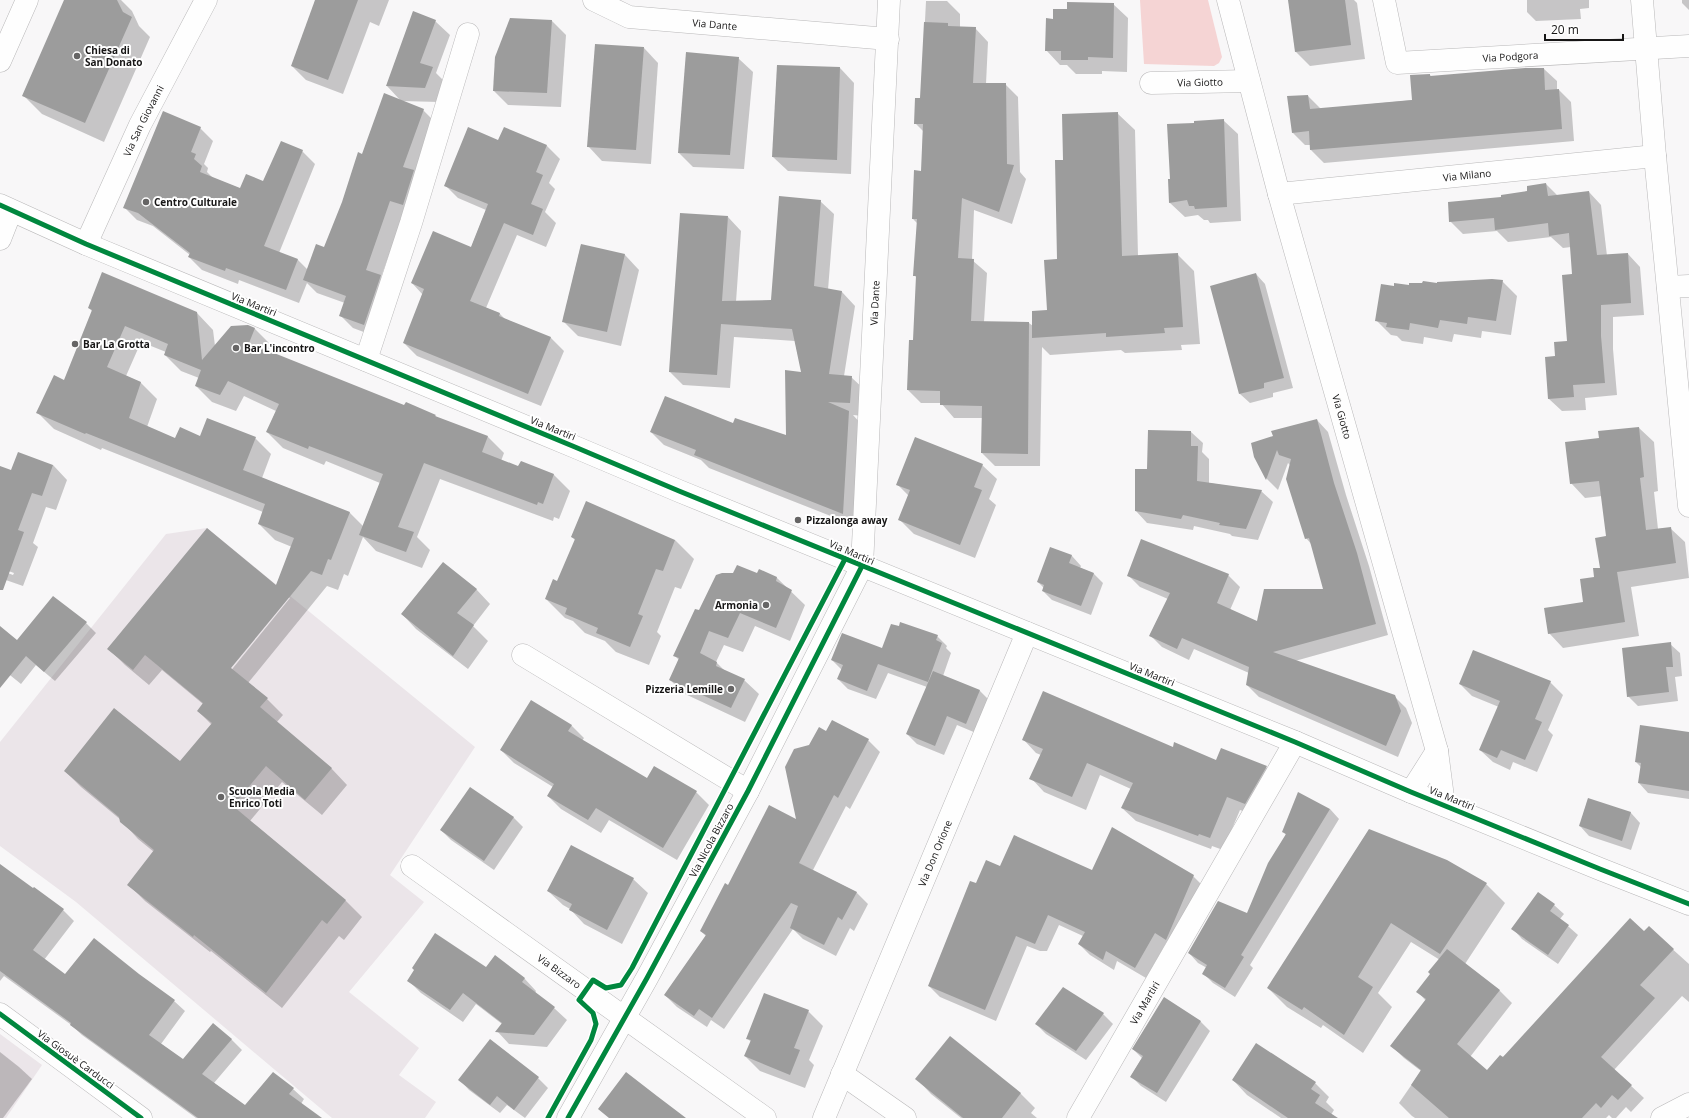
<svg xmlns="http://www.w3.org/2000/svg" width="1689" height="1118" font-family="'Open Sans',sans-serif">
<rect width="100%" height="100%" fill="#f8f7f8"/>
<g fill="#ebe5e9">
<polygon points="207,528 475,747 390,875 424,902 349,992 419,1048 399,1075 436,1102 425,1118 332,1118 76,902 0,846 0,742 166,534"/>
<polygon points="0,1034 42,1065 6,1118 0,1118"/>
</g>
<polygon fill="#f5d4d4" points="1140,0 1208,0 1222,57 1219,63 1214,66 1144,64"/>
<g fill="#0003" fill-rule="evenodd">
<polygon points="65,0 121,0 132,11 139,26 150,37 104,142 42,114 23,95"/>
<polygon points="316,0 389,0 379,26 370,22 343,94 306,80 292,66"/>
<polygon points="1289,0 1354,0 1357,3 1365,59 1310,66 1296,52"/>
<polygon points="1527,0 1589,0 1589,8 1580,9 1581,19 1536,21 1527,12"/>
<polygon points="1682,0 1689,0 1689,10 1682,3"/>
<polygon points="926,1 947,1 960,14 960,28 975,28 988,42 986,84 1005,84 1018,97 1020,172 1026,179 1012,224 974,210 972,260 987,273 984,322 1029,323 1033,326 1048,311 1058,260 1064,161 1117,113 1135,130 1138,256 1177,254 1194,271 1200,344 1181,345 1182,350 1125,353 1121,350 1050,355 1042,347 1040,466 995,466 982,453 982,418 954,418 941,403 921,403 908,390 914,341 917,278 915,276 918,224 913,219 922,172 923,131 915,123 921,99"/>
<polygon points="1113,4 1128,18 1127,72 1102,71 1102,74 1076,74 1067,65 1060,65 1046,50 1054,20 1068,10"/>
<polygon points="414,13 435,21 450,35 436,73 446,83 439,102 401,101 387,86"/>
<polygon points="552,21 566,35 561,107 508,105 494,91"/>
<polygon points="644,48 658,63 651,164 602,161 588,146"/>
<polygon points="738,58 753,72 744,169 693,167 679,153"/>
<polygon points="840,68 854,83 851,174 788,171 773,157"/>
<polygon points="1525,69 1544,69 1557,81 1557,90 1559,90 1571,102 1574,141 1324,163 1311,150 1311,145 1305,145 1293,133 1308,96 1321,109 1413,100 1430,75 1432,77"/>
<polygon points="423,110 436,123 381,277 393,289 377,337 353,328 341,316 345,303 317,293 307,283 299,303 239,280 238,284 202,270 189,257 190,255 153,226 137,220 124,207 200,128 213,141 204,164 208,168 207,172 213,178 241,189 263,182 302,151 315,164 279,253 298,260 308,270 325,248 362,155"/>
<polygon points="1223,120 1238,134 1241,221 1210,223 1208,220 1204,220 1198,215 1185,217 1170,203 1171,180 1196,124"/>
<polygon points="504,129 547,146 560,159 549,183 555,189 545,212 556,223 546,247 517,235 486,308 500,314 505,319 551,338 564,351 541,406 417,356 404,343 423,295 412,283 471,248 486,210 458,198 445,185 499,141"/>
<polygon points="1546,184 1558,196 1589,192 1601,205 1607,256 1628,254 1640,267 1644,315 1613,317 1613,349 1617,395 1585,398 1586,410 1562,411 1549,399 1556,357 1568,342 1573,275 1571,247 1563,248 1551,237 1508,242 1497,231 1463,234 1450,221 1502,198 1528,192"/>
<polygon points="820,201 834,214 828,290 842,292 855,306 844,376 851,377 865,390 863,416 853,415 862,425 856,526 709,468 701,460 664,445 651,432 733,425 787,436 802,373 795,341 734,337 730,388 683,385 670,372 728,217 741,231 736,302 772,301"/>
<polygon points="581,245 625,255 639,270 621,346 578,336 563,321"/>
<polygon points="1256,274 1265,284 1293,388 1273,393 1273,397 1250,403 1240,394"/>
<polygon points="1502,281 1517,296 1511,335 1482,331 1481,338 1454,334 1452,342 1424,337 1423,344 1402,341 1397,336 1391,335 1376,320 1395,287"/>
<path d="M89 308 197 313 213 330 215 346 247 326 255 329 271 345 268 352 405 407 435 416 438 418 488 437 504 453 501 461 519 468 521 463 554 475 570 491 559 519 554 517 553 521 440 479 417 537 430 550 422 568 376 551 363 537 348 576 344 574 338 590 327 586 248 683 267 699 283 715 276 723 331 768 347 785 322 815 282 782 250 821 346 901 362 917 344 940 339 936 282 1008 211 951 210 952 145 901 129 885 154 852 138 839 121 820 81 787 65 771 181 763 212 725 198 711 203 704 162 670 149 685 125 665 109 649 276 586 292 547 275 540 259 524 263 512 102 448 101 450 54 429 38 413 65 381 93 312ZM141 342 166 352 165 355 181 371 199 378 196 386 212 402 236 411 244 396 276 411 267 432 283 448 324 465 326 461 380 483 363 526 350 513 262 478 271 454 255 438 201 437 176 439 147 427 157 399 140 382 126 376ZM288 597 290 598 229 673 227 671Z"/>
<polygon points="1317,420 1328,432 1346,495 1369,566 1388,635 1295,661 1394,696 1406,708 1412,723 1398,757 1259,697 1247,685 1249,673 1194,649 1189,660 1162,647 1150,635 1168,599 1140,587 1128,575 1228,575 1240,587 1230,610 1258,622 1325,590 1312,545 1306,538 1290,465 1288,463 1278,490 1267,479 1255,456"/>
<polygon points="1639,428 1654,442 1658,491 1654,492 1658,529 1670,528 1685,542 1689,578 1631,587 1639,636 1563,648 1549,633 1585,603 1601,568 1607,537 1602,496 1585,498 1571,483 1600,439 1599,432"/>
<polygon points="1191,432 1203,443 1202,452 1209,459 1209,483 1261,491 1273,502 1258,540 1232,536 1230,534 1194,526 1193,530 1147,523 1136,511 1148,470"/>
<polygon points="53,465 67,480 56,510 46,507 33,543 38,547 23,586 0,578 0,570 13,575 14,573 0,568 0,471 12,471"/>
<polygon points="982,465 997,479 989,499 996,505 975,558 914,534 899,519 909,496 897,484"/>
<polygon points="572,537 675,540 694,559 681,589 675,587 657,632 661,636 649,665 616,652 605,641 585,633 573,621 565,618 546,599 558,582 576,541"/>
<polygon points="1051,548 1072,556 1081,566 1080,568 1094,574 1103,583 1091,615 1052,600 1043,591 1044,588 1038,582"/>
<polygon points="759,570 777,578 805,605 790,641 755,626 743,652 724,645 716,662 725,671 744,680 759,694 745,722 685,694 670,680 679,660 675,656 699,612 757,575"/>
<polygon points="476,589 490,604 473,626 488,641 468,669 416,629 402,614"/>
<polygon points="53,598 86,623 96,633 55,681 36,665 21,684 0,667 0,627 17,642"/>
<polygon points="937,636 947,646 946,648 951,653 943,676 980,691 989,700 976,733 957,725 944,755 917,744 907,734 927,687 888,673 876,699 848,689 838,679 842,670 832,660"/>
<polygon points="1670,644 1680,653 1682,676 1675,677 1678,701 1638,706 1628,696"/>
<polygon points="1550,682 1563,695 1548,730 1553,735 1537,772 1513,762 1510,770 1493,762 1480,750 1499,707 1472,696 1460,684"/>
<polygon points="571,725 584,738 582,741 647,779 696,792 709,805 677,860 609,820 601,833 561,809 548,796 553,787 514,763 501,750"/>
<polygon points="827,732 868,740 880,752 850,809 846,806 813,870 856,892 868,904 854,931 850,928 836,956 803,939 793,929 724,1029 711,1020 707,1027 677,1007 665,995 706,936 701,931 729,886 797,821 810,746"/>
<polygon points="1689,733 1689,799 1648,793 1639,783 1641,767 1636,762"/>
<polygon points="1023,739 1174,748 1216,761 1266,767 1279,780 1258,817 1240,810 1223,850 1212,846 1211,849 1136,821 1122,808 1131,789 1100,775 1086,810 1044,792 1031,778 1041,755 1036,753"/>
<polygon points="470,788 514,818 523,827 494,870 451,840 441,830"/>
<polygon points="1588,799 1631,813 1640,823 1631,850 1589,836 1580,826"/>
<polygon points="1330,809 1339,819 1250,965 1253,968 1235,997 1213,983 1203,973 1207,968 1198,963 1189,953 1248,914 1286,835 1283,831"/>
<polygon points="1369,830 1486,884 1505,903 1465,964 1499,990 1512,1003 1470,1057 1487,1071 1649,928 1689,964 1689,1002 1682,996 1614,1070 1644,1098 1631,1112 1626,1107 1616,1118 1612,1118 1609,1115 1606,1118 1415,1118 1412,1116 1399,1103 1421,1071 1404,1058 1392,1046 1426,1001 1418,992 1431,974 1440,960 1411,942 1378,993 1392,1007 1363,1053 1323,1025 1321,1028 1287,1007 1268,988"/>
<polygon points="0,865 33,890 34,888 63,910 74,921 44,960 65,975 138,975 174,1001 185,1011 161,1044 183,1060 231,1039 242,1050 214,1083 245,1106 293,1089 304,1099 301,1104 320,1118 196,1118 82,1035 70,1024 4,976 0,981"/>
<polygon points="1000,867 1193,876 1204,887 1166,943 1146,978 1117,961 1114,970 1090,955 1079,944 1083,936 1059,925 1047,951 1040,951 1027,946 996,1021 940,997 929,986 976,885"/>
<polygon points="633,879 648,893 622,944 584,924 570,909 563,905 548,891"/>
<polygon points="1554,905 1564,914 1560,919 1578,935 1558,964 1522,939 1513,929"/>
<polygon points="486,969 524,978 536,991 535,993 554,1008 567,1020 547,1047 509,1044 497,1031 502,1024 476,1004 463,1022 421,993 409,981 416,970"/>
<polygon points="1164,998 1201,1022 1210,1031 1166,1102 1141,1086 1131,1076 1142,1058 1133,1049"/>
<polygon points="808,1011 823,1026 809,1060 814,1065 805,1088 760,1071 745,1056 751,1042 747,1038"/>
<polygon points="1103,1014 1113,1024 1086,1060 1046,1034 1036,1024"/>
<polygon points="950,1038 1021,1094 1035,1108 1031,1113 1037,1118 961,1118 931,1094 917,1079"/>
<polygon points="490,1041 538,1078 548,1088 525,1118 507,1105 500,1113 469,1090 460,1080"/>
<polygon points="0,1052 19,1067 32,1079 3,1118 0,1118"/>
<polygon points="1233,1080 1315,1083 1329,1097 1326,1102 1334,1110 1329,1118 1281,1118 1247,1095"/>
</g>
<g fill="#9c9c9c">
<polygon points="64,0 117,0 123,12 132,17 85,123 22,96"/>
<polygon points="315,0 358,0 328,80 291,66"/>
<polygon points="1288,0 1345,0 1351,45 1295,52"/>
<polygon points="1067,2 1114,3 1113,58 1088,57 1088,60 1061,60 1061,51 1045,51 1046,18 1053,19 1053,9 1067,9"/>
<polygon points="413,11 436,20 420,63 433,67 425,88 386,86"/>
<polygon points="510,18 552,20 547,93 493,91 495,57"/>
<polygon points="924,22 948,23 948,26 976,27 973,83 1006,83 1007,164 1014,165 999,212 962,198 958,258 974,259 971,321 1029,322 1028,454 981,453 982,406 940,405 940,391 907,390 909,340 913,340 916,276 913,276 917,219 912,219 914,170 921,171 923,124 914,124 915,98 920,98"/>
<polygon points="595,44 644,47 636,150 587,147"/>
<polygon points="686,52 739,57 730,155 678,153"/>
<polygon points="777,65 840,67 837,160 772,157"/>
<polygon points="1525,68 1544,68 1545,90 1559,89 1562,129 1310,150 1309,131 1292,133 1287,96 1308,95 1310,109 1412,100 1410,75 1430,74 1430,76"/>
<polygon points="384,93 424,109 403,167 414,170 403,205 390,201 366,270 381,275 364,325 339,316 346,296 303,280 316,244 324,247 342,202 358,152 362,154"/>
<polygon points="163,111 201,127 191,152 196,154 194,159 202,166 200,172 240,188 246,174 263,181 281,141 303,150 264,246 298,259 286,290 226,268 225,271 188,257 190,253 138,213 123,208"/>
<polygon points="1118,112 1122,256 1178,253 1183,327 1164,328 1165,333 1106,337 1106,333 1032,338 1032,311 1047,310 1044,260 1057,259 1055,160 1063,160 1062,114"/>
<polygon points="1224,119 1227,207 1195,209 1194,206 1189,206 1187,200 1169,203 1168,179 1170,179 1167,124 1194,123 1194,121"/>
<polygon points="468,127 498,140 504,127 547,145 536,172 543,175 531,204 543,209 533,235 504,223 470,301 500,313 499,316 551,337 528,394 403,343 424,289 411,283 433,231 471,247 488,204 444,186"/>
<polygon points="1546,183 1548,196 1589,191 1597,255 1628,253 1631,303 1601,305 1601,336 1605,383 1573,385 1574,397 1548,399 1545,357 1555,356 1554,342 1567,341 1562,275 1572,274 1569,233 1549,236 1548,223 1495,230 1494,218 1449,222 1448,202 1501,197 1501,195 1527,191 1527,186"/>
<polygon points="779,196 821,200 814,286 842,291 829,374 852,376 850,403 828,402 849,411 843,514 694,455 696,450 650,432 665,396 733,423 735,418 786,435 785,370 801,372 792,329 721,324 717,375 669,372 680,213 728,216 722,301 771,300"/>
<polygon points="581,244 625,254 607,332 562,322"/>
<polygon points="102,272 197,312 202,360 231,326 248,325 255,328 249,343 404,405 406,402 436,415 435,416 488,436 482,452 518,466 521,461 554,474 543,504 538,502 537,505 424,463 398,527 414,532 406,552 359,535 383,474 309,446 308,449 266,432 279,404 228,381 220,395 195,386 201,370 164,355 168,344 125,326 107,367 141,382 129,418 175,438 180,427 200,436 207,418 256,437 243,470 350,512 331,560 328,559 322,575 311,571 231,668 268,698 260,707 332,768 305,800 266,766 233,806 346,900 327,924 322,920 266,993 194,935 193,937 127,885 154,850 120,822 119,817 64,771 114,708 180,761 212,723 197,711 203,703 145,655 133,670 107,649 207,528 276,585 294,538 258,524 265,504 86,433 85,434 36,413 54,375 64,380 92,310 88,308"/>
<polygon points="1256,273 1284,378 1264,383 1264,388 1239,394 1210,286"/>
<polygon points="1492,279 1503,280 1496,321 1468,317 1467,324 1440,320 1438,328 1410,323 1409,330 1386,327 1387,323 1375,321 1381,284 1394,286 1394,283 1409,285 1409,283 1422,283 1423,281 1437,283 1437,282"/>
<polygon points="1317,419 1334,483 1357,553 1376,624 1273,652 1395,695 1401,711 1386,746 1246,685 1249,667 1182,638 1177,649 1149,636 1170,593 1127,576 1141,539 1229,574 1217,603 1257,621 1264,589 1323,589 1309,538 1305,539 1286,479 1291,459 1279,455 1277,450 1266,480 1254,457 1251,443 1273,436 1271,431"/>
<polygon points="1639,427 1644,477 1640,478 1646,530 1671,527 1676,563 1617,572 1625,622 1548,634 1544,608 1583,602 1580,579 1594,577 1593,568 1600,568 1595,538 1606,536 1599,481 1570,484 1565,442 1599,438 1598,431"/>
<polygon points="1148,430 1191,431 1191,446 1198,446 1197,481 1262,490 1246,529 1219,525 1220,523 1183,515 1181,519 1135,511 1135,469 1147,469"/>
<polygon points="915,437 983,464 974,487 982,490 960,545 898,520 910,490 896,485"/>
<polygon points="18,452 53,465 42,496 32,493 18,530 24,532 3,590 0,590 0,466 11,470"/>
<polygon points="586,501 675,540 663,571 656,569 638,614 643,616 630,647 596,633 598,628 565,614 567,608 545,599 553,579 557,581 575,539 571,537"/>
<polygon points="1050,547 1072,555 1069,563 1094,573 1081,606 1042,591 1044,585 1037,582"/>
<polygon points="443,562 477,589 457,613 474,625 453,656 401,614"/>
<polygon points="737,565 757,573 759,569 777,577 776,581 792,590 776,628 740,613 728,638 709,631 700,653 717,662 716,666 745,679 731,708 669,680 679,658 673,656 695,609 699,610 716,575 722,573 733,573"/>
<polygon points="53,596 87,622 44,672 26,656 0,688 0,626 17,640"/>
<polygon points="900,622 938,635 936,640 942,643 928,682 878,664 867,691 837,679 843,665 831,660 842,633 882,648 891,624 899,626"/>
<polygon points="1671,642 1673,667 1666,667 1669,692 1627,697 1622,648"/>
<polygon points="1473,650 1551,681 1535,719 1542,722 1525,760 1501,750 1497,758 1479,750 1500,701 1459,684"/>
<polygon points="933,671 980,690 966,724 947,716 935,746 906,734"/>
<polygon points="1043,691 1173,747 1174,742 1216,760 1221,748 1267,766 1245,804 1227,797 1210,838 1199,834 1198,836 1121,808 1133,783 1087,763 1072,797 1029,779 1043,749 1022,740"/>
<polygon points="531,700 572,725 568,731 647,778 654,766 697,791 663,848 596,808 588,820 547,796 554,784 500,750"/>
<polygon points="832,720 869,739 838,798 834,795 799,863 857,892 842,920 838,917 824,945 790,928 798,906 791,903 712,1018 699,1009 694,1016 664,995 706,935 700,931 725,883 728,885 769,805 796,819 785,767 794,749 809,745 819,727 826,731"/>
<polygon points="1640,725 1689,732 1689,791 1638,783 1641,763 1635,762"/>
<polygon points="470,787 514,817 484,861 440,830"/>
<polygon points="1298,792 1330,809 1241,955 1244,957 1225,988 1202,974 1207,965 1188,953 1218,901 1247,913 1268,863 1286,834 1282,832"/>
<polygon points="1588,798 1631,812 1622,841 1579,826"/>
<polygon points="1112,827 1194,875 1166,940 1155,933 1135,968 1106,951 1103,960 1078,944 1085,932 1048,915 1035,944 1016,936 985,1010 928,986 970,881 976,883 986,860 1000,866 1014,835 1092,870"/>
<polygon points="1369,829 1447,860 1487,883 1440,954 1391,923 1358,977 1373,987 1344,1035 1304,1007 1302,1010 1267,988"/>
<polygon points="571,845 634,878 607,930 569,910 572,904 547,891"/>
<polygon points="0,864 33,888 34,887 64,909 33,950 65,974 94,938 139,974 175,1000 149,1035 183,1059 213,1023 232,1039 202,1074 245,1105 273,1072 294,1088 289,1094 322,1118 198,1118 70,1025 71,1023 0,971"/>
<polygon points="1538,892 1555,904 1550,911 1569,925 1548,955 1511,929"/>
<polygon points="1630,918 1644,931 1649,926 1674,949 1640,985 1655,998 1601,1057 1632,1085 1618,1100 1612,1095 1601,1108 1596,1103 1582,1118 1449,1118 1411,1085 1421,1070 1390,1046 1426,999 1416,992 1430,974 1428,972 1447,949 1500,990 1457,1044 1487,1070 1500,1055 1503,1057"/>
<polygon points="435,933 486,967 495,955 525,978 522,982 555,1007 534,1035 495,1032 502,1023 463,993 450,1010 407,981 414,970 412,968"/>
<polygon points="1063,987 1104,1013 1076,1051 1035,1024"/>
<polygon points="764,993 809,1010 794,1048 800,1050 790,1075 744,1056 751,1040 746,1039"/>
<polygon points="1164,997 1201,1021 1157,1093 1130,1077 1143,1056 1132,1049"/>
<polygon points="950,1036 1021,1093 1002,1118 963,1118 915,1079"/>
<polygon points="490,1039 539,1077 514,1110 497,1096 490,1105 458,1080"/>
<polygon points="1256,1043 1316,1082 1311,1089 1320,1095 1315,1103 1338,1118 1288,1118 1232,1080"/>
<polygon points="626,1072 657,1096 686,1118 609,1118 598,1109"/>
</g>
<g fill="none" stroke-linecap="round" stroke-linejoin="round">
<defs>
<g id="minor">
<path id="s1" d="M594 0 629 17 888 39"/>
<path id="s2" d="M1228 0 1279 194 1437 751 1444 805"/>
<path id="s3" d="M1384 0 1397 63 1689 46"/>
<polyline points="1642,0 1655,156 1689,506"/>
<polyline points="0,61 27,0"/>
<path id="s4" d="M1151 83 1249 81"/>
<path id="s5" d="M1279 194 1655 156"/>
<path id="s6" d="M86 244 140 125 206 0"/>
<polyline points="1668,287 1689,286"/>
<polyline points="366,360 411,223 468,34"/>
<polyline points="523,655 748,791"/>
<polyline points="1411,792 1437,751"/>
<path id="s7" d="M412 866 765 1118"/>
<polyline points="0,1014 141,1118"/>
<polyline points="842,1074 905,1118"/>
<path id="s8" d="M568 1118 647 978 748 791 862 566 889 0"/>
<path id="s9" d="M824 1118 1027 633"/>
<path id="s10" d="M1078 1118 1295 742"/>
<polyline points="1662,1118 1689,1104"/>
</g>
<g id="tertiary">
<polyline points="0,205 86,244 575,447 679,491 1295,742 1411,792 1600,869 1689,904"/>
<polyline points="0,239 11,211"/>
</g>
</defs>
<use href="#minor" stroke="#b9b8b9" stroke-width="23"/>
<use href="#tertiary" stroke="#b9b8b9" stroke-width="23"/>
<use href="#minor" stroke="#fefefe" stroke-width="22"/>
<use href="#tertiary" stroke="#fefefe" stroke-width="22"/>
<defs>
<g id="cycleway">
<polyline points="0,205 86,244 575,447 679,491 1295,742 1411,792 1600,869 1689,904"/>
<polyline points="0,1014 141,1118"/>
<polyline points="548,1118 591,1040 596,1024 593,1013 579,1000 593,980 606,988 621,985 632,968 845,559"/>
<polyline points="568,1118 647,978 748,791 862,566"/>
</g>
</defs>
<use href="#cycleway" stroke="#fff" stroke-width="8"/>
<use href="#cycleway" stroke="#00873e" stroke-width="5"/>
</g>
<g fill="#666565" stroke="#fff" stroke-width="1.5">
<circle cx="77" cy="56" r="4"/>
<circle cx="146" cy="202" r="4"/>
<circle cx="75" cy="344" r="4"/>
<circle cx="236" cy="348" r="4"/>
<circle cx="798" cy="520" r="4"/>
<circle cx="766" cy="605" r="4"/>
<circle cx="731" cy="689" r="4"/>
<circle cx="221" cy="797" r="4"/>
</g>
<g text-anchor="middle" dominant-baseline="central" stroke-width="4" stroke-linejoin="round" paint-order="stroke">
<g font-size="10" fill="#171616" stroke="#fff">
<text stroke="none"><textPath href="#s1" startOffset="125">Via Dante</textPath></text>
<text stroke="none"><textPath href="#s3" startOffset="178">Via Podgora</textPath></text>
<text stroke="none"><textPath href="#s4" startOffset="49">Via Giotto</textPath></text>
<text stroke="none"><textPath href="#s6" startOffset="136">Via San Giovanni</textPath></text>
<text stroke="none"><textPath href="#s5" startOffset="189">Via Milano</textPath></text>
<text stroke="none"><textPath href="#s8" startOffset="889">Via Dante</textPath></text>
<text transform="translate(254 304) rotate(22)">Via Martiri</text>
<text stroke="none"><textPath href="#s2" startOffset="432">Via Giotto</textPath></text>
<text transform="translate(553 428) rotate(22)">Via Martiri</text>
<text transform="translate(852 552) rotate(23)">Via Martiri</text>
<text transform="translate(1152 674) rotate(22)">Via Martiri</text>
<text transform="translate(1452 798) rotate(22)">Via Martiri</text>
<text transform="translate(711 840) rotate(-62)">Via Nicola Bizzaro</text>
<text stroke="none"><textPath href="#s9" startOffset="287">Via Don Orione</textPath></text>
<text stroke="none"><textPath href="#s7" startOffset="181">Via Bizzaro</textPath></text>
<text stroke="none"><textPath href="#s10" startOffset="133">Via Martiri</textPath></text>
<text transform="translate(76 1059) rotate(36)">Via Giosuè Carducci</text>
</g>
<g font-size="10" font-weight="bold" fill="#171616" stroke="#fff" text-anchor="start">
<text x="85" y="50">Chiesa di<tspan x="85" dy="12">San Donato</tspan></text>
<text x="154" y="202">Centro Culturale</text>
<text x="83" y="344">Bar La Grotta</text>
<text x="244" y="348">Bar L'incontro</text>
<text x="806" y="520">Pizzalonga away</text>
<text x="758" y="605" text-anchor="end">Armonia</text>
<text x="723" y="689" text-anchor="end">Pizzeria Lemille</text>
<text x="229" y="791">Scuola Media<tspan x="229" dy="12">Enrico Toti</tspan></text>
</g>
</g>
<path d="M1545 34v6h78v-6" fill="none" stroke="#171616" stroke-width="2"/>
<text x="1551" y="34" font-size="12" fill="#171616" stroke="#ffffff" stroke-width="3" paint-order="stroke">20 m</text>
</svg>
